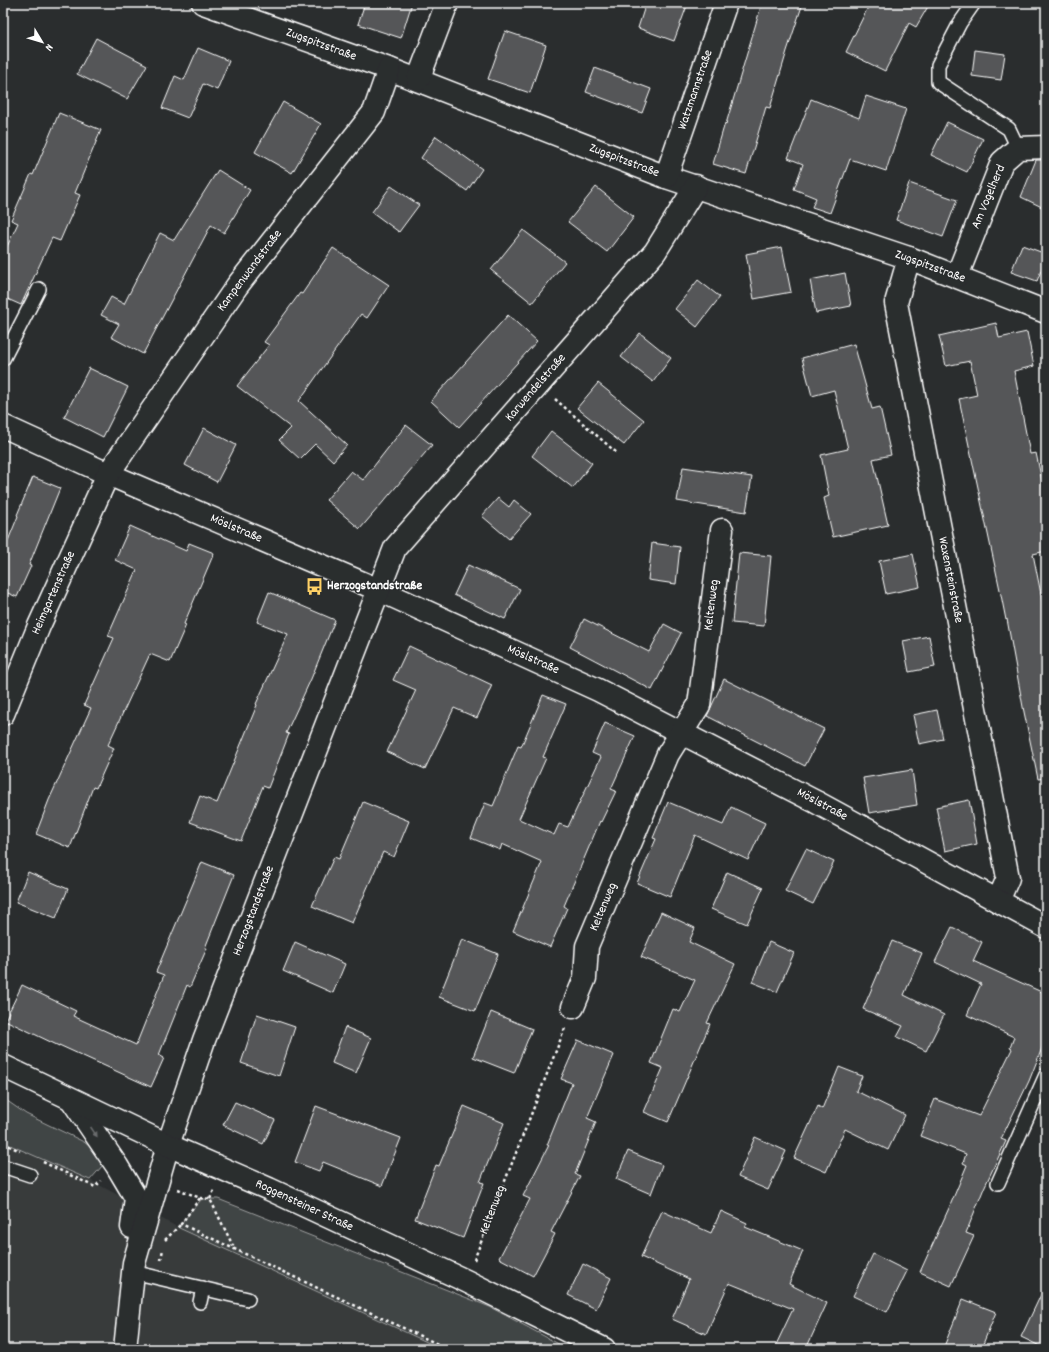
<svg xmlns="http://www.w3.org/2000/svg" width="1049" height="1352" font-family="Dekko,sans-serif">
<rect width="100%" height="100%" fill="#2a2d2e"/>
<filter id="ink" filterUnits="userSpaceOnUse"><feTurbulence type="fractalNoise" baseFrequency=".025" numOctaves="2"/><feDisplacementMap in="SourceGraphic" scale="8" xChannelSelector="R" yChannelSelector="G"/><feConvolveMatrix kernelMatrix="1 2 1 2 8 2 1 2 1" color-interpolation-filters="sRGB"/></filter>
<g filter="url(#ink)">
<polygon fill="#373a3b" points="3,1142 90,1180 179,1228 442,1349 3,1349"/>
<g fill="#414445" stroke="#a0a2a2">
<polygon points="3,1098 26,1114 84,1142 103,1157 103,1165 90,1180 3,1142"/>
<polygon points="202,1199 218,1199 490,1307 568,1349 442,1349 179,1228 190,1212"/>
</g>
<g fill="#555758" stroke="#fff">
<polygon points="365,3 412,3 401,38 358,24"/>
<polygon points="646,3 688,3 674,41 638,28"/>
<polygon points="762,3 803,3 787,51 770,108 766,107 746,174 713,164 725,123 726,124"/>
<polygon points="870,3 930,3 916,27 909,23 885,71 846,52"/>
<polygon points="505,31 546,45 530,93 488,79"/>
<polygon points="96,38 147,65 127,99 77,74"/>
<polygon points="198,48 229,61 217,90 203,84 188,118 162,108 175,76 184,80"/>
<polygon points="975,50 1005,54 1001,80 972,76"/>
<polygon points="595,68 651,89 642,113 586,92"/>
<polygon points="866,96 906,109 886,171 850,159 830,213 812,207 816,198 794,189 803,164 788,158 811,99 859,118"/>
<polygon points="283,102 321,124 292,173 255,152"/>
<polygon points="59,113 101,130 75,193 80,195 60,241 52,238 21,305 3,297 3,255 18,223 11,220 31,174 33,175"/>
<polygon points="947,122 983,139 967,172 931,155"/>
<polygon points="436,136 482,169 467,191 421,158"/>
<polygon points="1036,160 1046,160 1046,209 1021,197"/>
<polygon points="218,170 250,190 224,233 211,225 143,354 111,337 119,324 101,315 111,297 124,304 160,233 174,240"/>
<polygon points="909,183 957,200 943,237 896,220"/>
<polygon points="391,186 419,205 399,232 372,212"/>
<polygon points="596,187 634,217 607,252 568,222"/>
<polygon points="523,230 565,262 532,303 491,270"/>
<polygon points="1022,245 1046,254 1046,258 1037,281 1011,272"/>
<polygon points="782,247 791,292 754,299 746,254"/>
<polygon points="333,248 389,285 367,318 361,314 299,401 347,445 333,461 315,444 300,459 279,440 291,428 237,386 269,345 264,342 300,293 302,294"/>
<polygon points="845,273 851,306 816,313 810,280"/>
<polygon points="698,280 720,297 697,327 675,309"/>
<polygon points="508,315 537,341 459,427 431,401"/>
<polygon points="996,323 999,338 1027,332 1034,366 1014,371 1030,454 1036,453 1046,500 1046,551 1033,554 1046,619 1046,778 1038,779 1023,707 1007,619 1006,620 1000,590 959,399 977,395 970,361 946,366 939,336"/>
<polygon points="640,333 671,358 653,382 621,357"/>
<polygon points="854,344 872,409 880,407 891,455 873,459 888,525 833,537 824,498 829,496 821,455 848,449 834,390 812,396 802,358"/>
<polygon points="89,368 128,387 103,437 64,417"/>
<polygon points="598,383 644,420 624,445 577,408"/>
<polygon points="406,425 432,445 360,529 326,500 351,471 363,480"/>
<polygon points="204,428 236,445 217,482 185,465"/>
<polygon points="551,431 592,463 573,488 532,456"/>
<polygon points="683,467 752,477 746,512 677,501"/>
<polygon points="33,477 60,488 29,565 31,566 17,597 3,591 3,553 18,516 17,515"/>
<polygon points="498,498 509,507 514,500 531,514 509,539 482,516"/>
<polygon points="130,526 186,551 189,543 214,553 184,624 186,625 170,662 150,654 108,745 114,748 96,788 93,787 70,848 36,834 49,800 91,708 84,705 114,638 108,636 137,570 115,560"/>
<polygon points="652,543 680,547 676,584 648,580"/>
<polygon points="739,553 771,556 764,626 732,623"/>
<polygon points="913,554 920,587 886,594 879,561"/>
<polygon points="468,565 520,589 505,619 454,595"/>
<polygon points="269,592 335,620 311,679 286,733 289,734 268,788 263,786 241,841 190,822 200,796 217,803 257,705 256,704 288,634 257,622"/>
<polygon points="584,619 649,652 664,624 681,633 652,690 570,647"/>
<polygon points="929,636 935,667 909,672 903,641"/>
<polygon points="409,646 492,685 477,718 454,708 425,769 387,752 416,690 393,680"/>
<polygon points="724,679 824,729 805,766 707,716"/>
<polygon points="543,695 566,704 543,757 546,758 519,819 554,835 559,824 568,827 601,757 592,753 605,723 635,736 611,789 616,791 601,822 600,821 564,906 567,908 550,947 513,931 542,862 502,844 500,850 471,838 485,803 493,806 518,746 521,747"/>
<polygon points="937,710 943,739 919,744 913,715"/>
<polygon points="912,770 917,805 869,813 863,778"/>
<polygon points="969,800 977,844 945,851 936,807"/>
<polygon points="363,802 409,821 394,857 383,852 352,923 312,906 334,857 339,859"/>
<polygon points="668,802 723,825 731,807 765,823 748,860 695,835 670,897 637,883 656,839 653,838"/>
<polygon points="806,849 834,862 813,904 785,891"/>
<polygon points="202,862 234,875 205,948 207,948 190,987 187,985 159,1055 164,1058 151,1087 59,1045 59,1046 5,1020 22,985 76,1011 73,1016 136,1045 164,975 156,972"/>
<polygon points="28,872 68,889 56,918 16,902"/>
<polygon points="727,872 763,888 747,924 711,909"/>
<polygon points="661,912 695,928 689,942 735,964 707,1023 710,1024 668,1122 644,1112 663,1068 651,1063 673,1009 680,1012 695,980 641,957"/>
<polygon points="952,927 982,942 973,961 1046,994 1046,1038 1029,1081 1001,1139 1006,1141 984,1188 966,1233 974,1236 951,1286 920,1272 949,1208 967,1165 963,1163 966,1154 920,1136 935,1099 979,1116 1012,1049 1010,1048 1014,1037 967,1015 981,984 935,962"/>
<polygon points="462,939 498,954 475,1011 439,997"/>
<polygon points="892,941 922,953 904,995 944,1015 926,1051 897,1037 903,1026 863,1009"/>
<polygon points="295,942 345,964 333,993 283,971"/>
<polygon points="769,942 794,953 777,992 752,982"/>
<polygon points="491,1012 532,1029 514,1073 473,1057"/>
<polygon points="257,1014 295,1027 279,1076 241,1063"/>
<polygon points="345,1027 371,1038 356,1073 332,1063"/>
<polygon points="578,1040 614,1055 587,1118 596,1122 575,1174 580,1176 551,1232 555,1234 533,1276 499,1258 530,1199 523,1196 549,1145 547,1145 572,1083 561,1079"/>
<polygon points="839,1067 862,1076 856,1091 905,1115 888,1150 845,1129 826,1172 794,1158 818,1106 822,1109"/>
<polygon points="235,1102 275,1120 263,1144 223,1125"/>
<polygon points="316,1106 401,1138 382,1186 323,1162 319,1171 295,1162"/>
<polygon points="464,1106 504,1123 480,1182 484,1183 463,1238 415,1219 436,1165 439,1166"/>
<polygon points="755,1137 786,1151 768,1190 738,1177"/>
<polygon points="628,1151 662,1165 651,1194 616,1179"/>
<polygon points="662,1211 711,1233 721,1211 747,1223 745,1227 803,1251 789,1284 827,1303 806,1349 774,1349 793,1309 729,1283 706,1334 672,1319 689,1279 641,1257"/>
<polygon points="873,1254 907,1271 887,1312 853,1296"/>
<polygon points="583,1264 611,1278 596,1309 568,1295"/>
<polygon points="1046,1284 1046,1349 1021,1337"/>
<polygon points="963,1299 996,1312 981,1349 943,1349"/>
</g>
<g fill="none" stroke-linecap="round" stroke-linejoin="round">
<defs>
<g id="lane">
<polyline points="974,3 960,23 938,65 938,82 1009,129 1018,148"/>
<polyline points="3,359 39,289"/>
<polyline points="3,1166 30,1175"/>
<polyline points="998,1183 1046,1075"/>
<polyline points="133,1272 248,1299"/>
<polyline points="200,1302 203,1288"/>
</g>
<g id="street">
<polyline points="203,3 389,69 666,177 909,258 1046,312"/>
<polyline points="418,80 447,3"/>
<polyline points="666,177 726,3"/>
<polyline points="909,258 896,303 1008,878 998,901"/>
<polyline points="957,276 1002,162 1018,148 1046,147"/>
<polyline points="3,426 108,474 379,590 598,690 816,802 1046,927"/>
<polyline points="3,714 39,626 108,474 237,286 374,112 389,69"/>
<polyline points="573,1007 585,978 587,946 668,754 699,705 722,530"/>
<polyline points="72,1100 117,1166 136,1198 132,1227"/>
<polyline points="125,1349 134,1263 168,1145 204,1040 395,548 655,252 696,186"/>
</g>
<polyline id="secondary" points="3,1066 168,1145 269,1189 466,1281 604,1349"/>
</defs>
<use href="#lane" stroke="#fff" stroke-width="16"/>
<use href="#street" stroke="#fff" stroke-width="25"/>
<use href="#secondary" stroke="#fff" stroke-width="25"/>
<g stroke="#fff" stroke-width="2.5" stroke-dasharray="3 3" stroke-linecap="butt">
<polyline points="555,399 618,454"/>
<polyline points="3,1143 20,1151"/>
<polyline points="43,1162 95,1187 101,1181"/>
<polyline points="178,1189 200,1198 181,1224 448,1349"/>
<polyline points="200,1198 210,1199 234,1248"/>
<polyline points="210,1199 215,1188"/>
<polyline points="165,1240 181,1224"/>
<polyline points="161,1260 163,1249"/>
<polyline points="474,1260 565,1028"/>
</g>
<use href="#lane" stroke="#2a2d2e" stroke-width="13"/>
<use href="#street" stroke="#2a2d2e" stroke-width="22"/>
<use href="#secondary" stroke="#2a2d2e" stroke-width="22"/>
</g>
<defs><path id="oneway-solid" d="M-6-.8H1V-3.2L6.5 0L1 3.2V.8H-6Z"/></defs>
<use fill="#6a6c6d" href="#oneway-solid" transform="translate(94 1132) rotate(56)"/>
</g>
<defs>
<symbol id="bus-bare" viewBox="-9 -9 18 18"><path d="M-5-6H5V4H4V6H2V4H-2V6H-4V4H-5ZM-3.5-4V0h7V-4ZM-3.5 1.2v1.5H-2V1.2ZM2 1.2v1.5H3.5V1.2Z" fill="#ffd166" stroke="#2a2d2e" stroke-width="2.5" paint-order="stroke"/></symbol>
</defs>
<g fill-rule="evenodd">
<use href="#bus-bare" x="302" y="574" width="25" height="25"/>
</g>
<g text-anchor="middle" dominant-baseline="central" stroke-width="3" stroke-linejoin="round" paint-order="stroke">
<g font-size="13" fill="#fff" stroke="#2a2d2e">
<text transform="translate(321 45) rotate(20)">Zugspitzstraße</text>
<text transform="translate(696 90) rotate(-71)">Watzmannstraße</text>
<text transform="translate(624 161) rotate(21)">Zugspitzstraße</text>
<text transform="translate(989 197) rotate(-67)">Am Vogelherd</text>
<text transform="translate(930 267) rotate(20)">Zugspitzstraße</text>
<text transform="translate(250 271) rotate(-53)">Kampenwandstraße</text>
<text transform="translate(536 388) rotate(-49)">Karwendelstraße</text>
<text transform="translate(236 529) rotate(23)">Möslstraße</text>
<text transform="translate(950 580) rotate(79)">Waxensteinstraße</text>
<text transform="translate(54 593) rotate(-66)">Heimgartenstraße</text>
<text transform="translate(712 605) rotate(-83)">Keltenweg</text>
<text transform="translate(533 660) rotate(24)">Möslstraße</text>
<text transform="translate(822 805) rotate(28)">Möslstraße</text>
<text transform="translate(604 907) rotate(-67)">Keltenweg</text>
<text transform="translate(254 911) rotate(-69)">Herzogstandstraße</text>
<text transform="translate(304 1206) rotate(25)">Roggensteiner Straße</text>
<text transform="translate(493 1210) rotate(-69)">Keltenweg</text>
</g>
<g font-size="13" font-weight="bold" fill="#fff" stroke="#2a2d2e" text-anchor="start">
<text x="327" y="586">Herzogstandstraße</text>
</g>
</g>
<rect width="1049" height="1352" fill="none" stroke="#2a2d2e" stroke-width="16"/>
<rect x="8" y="8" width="1033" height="1336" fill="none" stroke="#fff" stroke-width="1.5" filter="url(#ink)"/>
<g transform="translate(42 42) rotate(128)" stroke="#2a2d2e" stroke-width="3" paint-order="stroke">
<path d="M0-3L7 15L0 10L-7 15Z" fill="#ffffff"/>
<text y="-6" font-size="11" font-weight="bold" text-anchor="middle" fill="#ffffff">N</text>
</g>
</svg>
